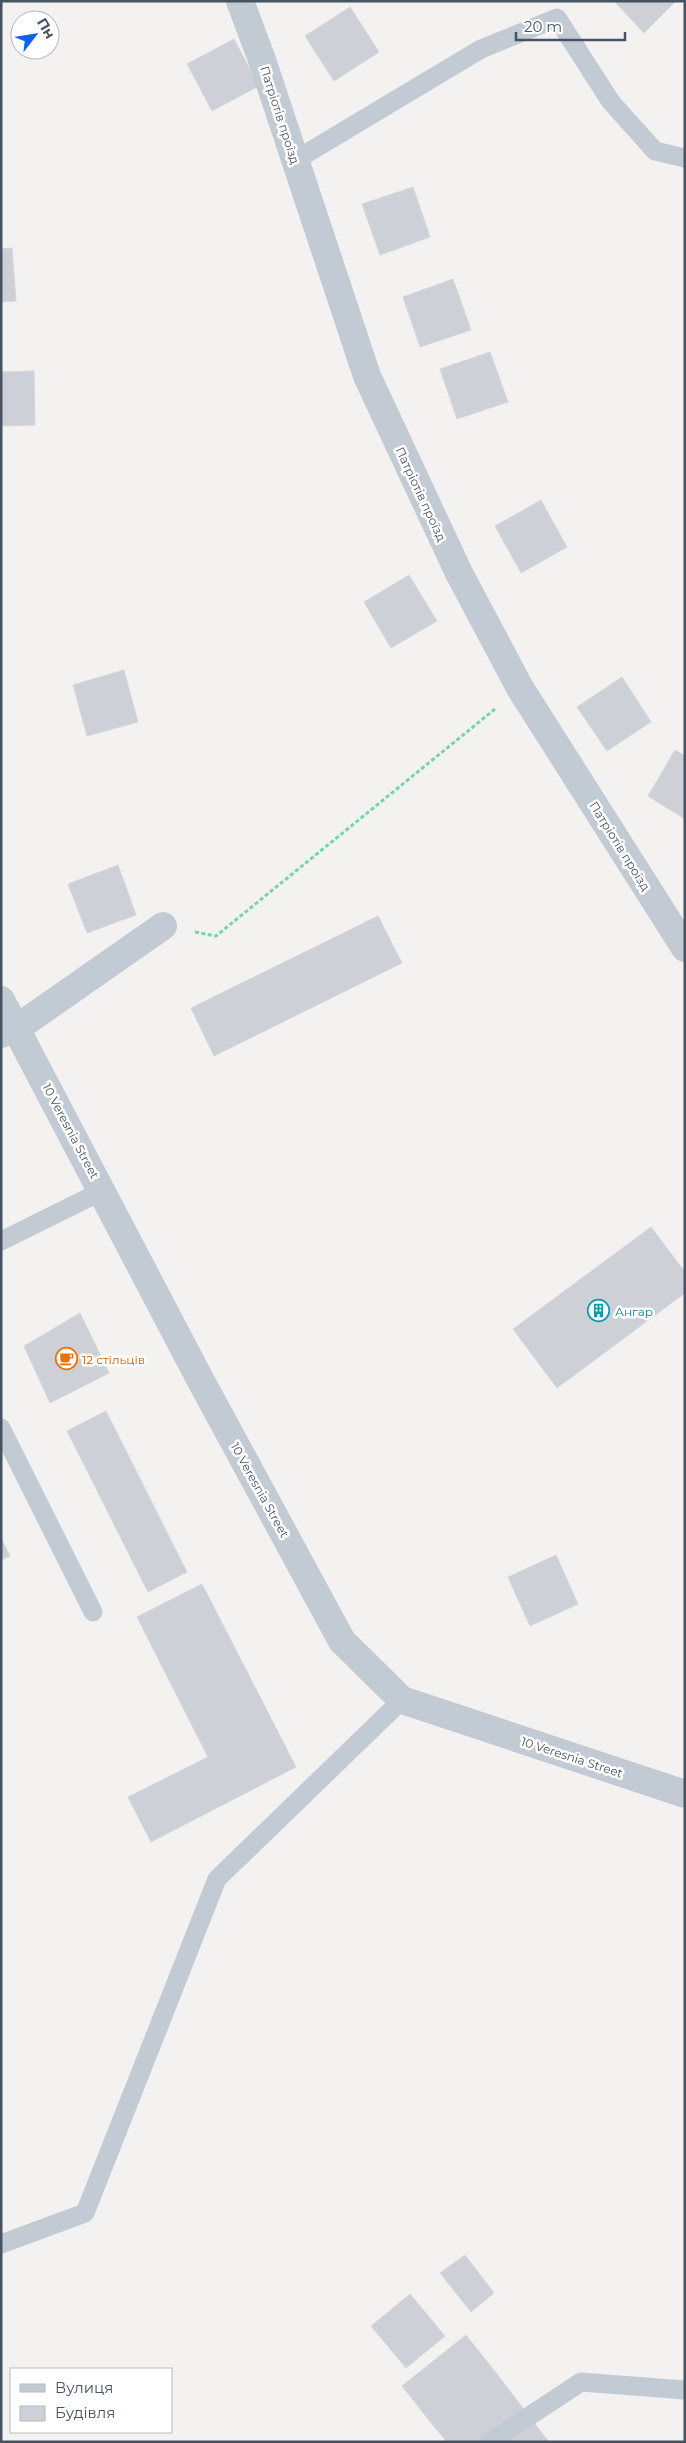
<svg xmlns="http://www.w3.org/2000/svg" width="686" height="2443" font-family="Montserrat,sans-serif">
<rect width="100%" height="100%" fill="#f4f2f1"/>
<g fill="#cdd0d7" stroke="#d5d7dd">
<polygon points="614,1 676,1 644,33"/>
<polygon points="350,7 379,52 334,81 305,36"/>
<polygon points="234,39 259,86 212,111 187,64"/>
<polygon points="413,187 430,237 380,255 362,204"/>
<polygon points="12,248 16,301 1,302 1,249"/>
<polygon points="453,279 471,330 420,347 403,297"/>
<polygon points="490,352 508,402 457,419 440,369"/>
<polygon points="34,371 35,425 1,426 1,372"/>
<polygon points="541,500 567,547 521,573 495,526"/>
<polygon points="409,575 437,621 391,648 364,602"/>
<polygon points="124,670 138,722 87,736 73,685"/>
<polygon points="622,677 651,722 607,751 577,707"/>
<polygon points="675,750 685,756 685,819 648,796"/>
<polygon points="118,865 136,915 87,933 68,884"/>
<polygon points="378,916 402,963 214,1056 191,1008"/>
<polygon points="651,1227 685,1272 685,1293 557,1388 513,1329"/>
<polygon points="80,1313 109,1373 50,1403 24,1346"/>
<polygon points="106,1411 187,1572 148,1592 67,1431"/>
<polygon points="1,1538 10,1556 1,1560"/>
<polygon points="556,1555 578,1604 530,1626 508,1577"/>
<polygon points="202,1584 296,1767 151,1842 128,1797 208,1757 137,1617"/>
<polygon points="465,2255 494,2293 471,2312 440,2273"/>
<polygon points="410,2294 445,2336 406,2368 371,2326"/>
<polygon points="466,2335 500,2378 436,2429 402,2386"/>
<polygon points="500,2378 549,2442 447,2442 436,2429"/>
</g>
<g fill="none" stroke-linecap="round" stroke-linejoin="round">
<polyline stroke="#74d4ab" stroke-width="3" stroke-dasharray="4 2.5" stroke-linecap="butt" points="195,932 216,936 495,709"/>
<g stroke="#c2cbd4" stroke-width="19">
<polyline points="294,161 481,49 557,18 611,102 655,151 685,158"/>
<polyline points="1,1241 102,1191"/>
<polyline points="1,1428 93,1612"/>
<polyline points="1,2244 85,2213 217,1879 402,1700"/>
<polyline points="490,2442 581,2382 685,2390"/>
</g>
<g stroke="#c2cbd4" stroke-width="28">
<polyline points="240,1 261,57 367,376 459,573 520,688 685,948"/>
<polyline points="1,1000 201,1381 342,1641 402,1700 685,1794"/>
<polyline points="1,1034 17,1028 163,926"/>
</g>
</g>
<defs>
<symbol id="building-ring" viewBox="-11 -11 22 22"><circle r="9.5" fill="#fff" stroke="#0f9aa8" stroke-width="1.5"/><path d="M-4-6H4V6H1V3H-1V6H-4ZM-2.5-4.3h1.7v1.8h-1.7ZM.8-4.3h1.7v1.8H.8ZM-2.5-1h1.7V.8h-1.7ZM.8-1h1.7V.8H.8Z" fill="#0f9aa8"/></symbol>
<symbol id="cafe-ring" viewBox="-11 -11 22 22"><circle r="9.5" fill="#fff" stroke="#e8710a" stroke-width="1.5"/><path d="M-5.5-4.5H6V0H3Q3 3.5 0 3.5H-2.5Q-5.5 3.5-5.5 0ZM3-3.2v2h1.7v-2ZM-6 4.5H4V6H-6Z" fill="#e8710a"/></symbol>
</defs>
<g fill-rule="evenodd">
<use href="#building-ring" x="586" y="1298" width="25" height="25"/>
<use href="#cafe-ring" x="54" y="1346" width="25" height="25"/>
</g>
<g text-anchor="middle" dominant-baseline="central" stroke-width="5" stroke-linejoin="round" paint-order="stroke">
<g font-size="12" fill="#485361" stroke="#fff">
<text transform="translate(280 115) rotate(72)">Патріотів проїзд</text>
<text transform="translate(421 494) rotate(65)">Патріотів проїзд</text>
<text transform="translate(620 846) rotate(58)">Патріотів проїзд</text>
<text transform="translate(71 1131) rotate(62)">10 Veresnia Street</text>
<text transform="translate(260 1490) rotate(61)">10 Veresnia Street</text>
<text transform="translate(572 1757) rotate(18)">10 Veresnia Street</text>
</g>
<g font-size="12" fill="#0d838f" stroke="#fff" text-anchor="start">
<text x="615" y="1311">Ангар</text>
</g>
<g font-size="12" fill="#c56008" stroke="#fff" text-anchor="start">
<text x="82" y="1359">12 стільців</text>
</g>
</g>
<rect width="686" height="2443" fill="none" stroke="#485361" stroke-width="5"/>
<rect x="10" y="2368" width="162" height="65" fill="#ffffff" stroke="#b6bac0"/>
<rect x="20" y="2384" width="25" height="8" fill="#c2cbd4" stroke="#b6bac0"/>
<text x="55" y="2393" font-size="15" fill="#485361">Вулиця</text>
<rect x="20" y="2406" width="25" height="15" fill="#cdd0d7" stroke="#b6bac0"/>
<text x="55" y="2418" font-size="15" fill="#485361">Будівля</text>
<g transform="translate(35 35) rotate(59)"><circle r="24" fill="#ffffff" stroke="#b6bac0"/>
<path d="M0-4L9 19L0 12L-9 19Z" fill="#0e61f2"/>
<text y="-8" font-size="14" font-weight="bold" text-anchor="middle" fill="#485361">Пн</text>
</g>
<path d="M516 32v8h109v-8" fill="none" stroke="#485361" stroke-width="2.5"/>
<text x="524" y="32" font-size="15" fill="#485361" stroke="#ffffff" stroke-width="4" paint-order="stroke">20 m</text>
</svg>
